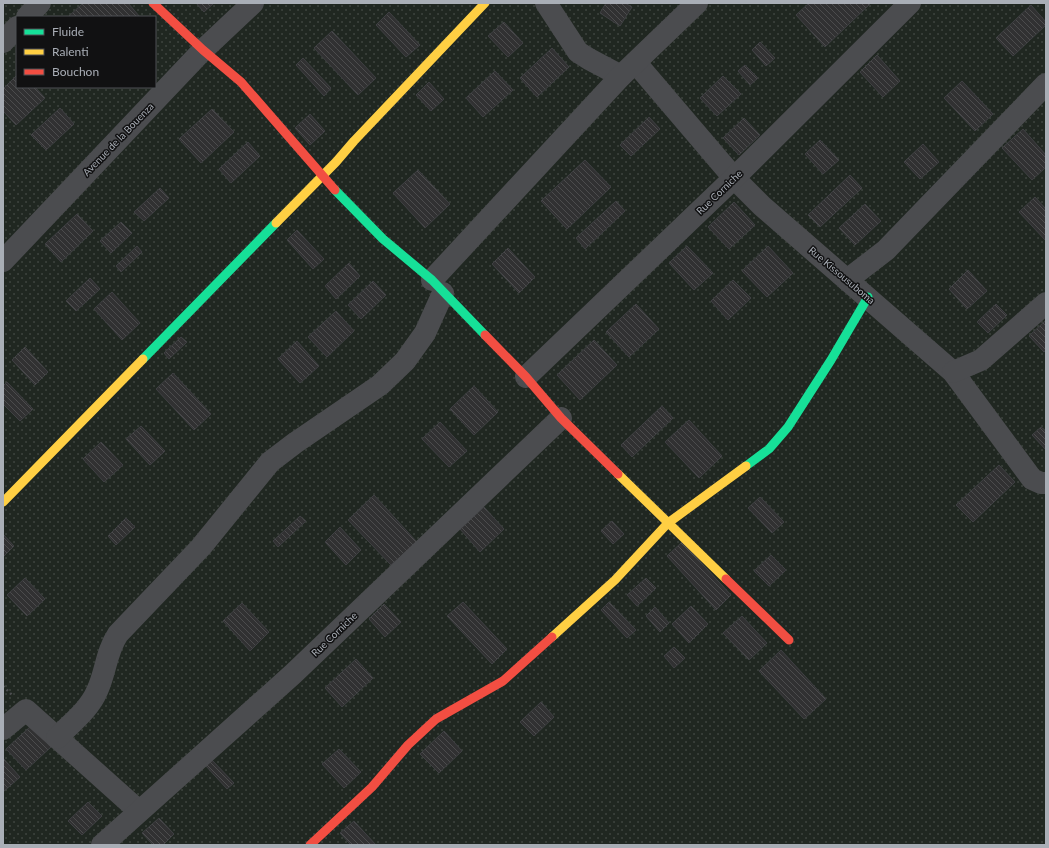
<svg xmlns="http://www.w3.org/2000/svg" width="1049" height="848" font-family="Lato,sans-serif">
<defs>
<pattern id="grass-dots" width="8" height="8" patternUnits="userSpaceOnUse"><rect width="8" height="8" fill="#202721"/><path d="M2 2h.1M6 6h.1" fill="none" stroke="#3e443f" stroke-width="1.8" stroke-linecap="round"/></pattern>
<pattern id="building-back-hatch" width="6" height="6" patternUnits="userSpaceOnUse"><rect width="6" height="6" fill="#313132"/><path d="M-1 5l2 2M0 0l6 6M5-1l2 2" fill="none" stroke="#4c4c4d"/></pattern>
</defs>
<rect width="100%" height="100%" fill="#161617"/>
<path fill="url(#grass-dots)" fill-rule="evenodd" d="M3 3H1046V845H3ZM17 17H155V87H17Z"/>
<g fill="url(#building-back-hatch)" stroke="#3f4043">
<polygon points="83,3 128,3 140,17 68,17"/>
<polygon points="196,3 214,3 204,12"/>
<polygon points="606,3 625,3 632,7 620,26 600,13"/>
<polygon points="809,3 871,3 825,47 796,15"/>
<polygon points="1031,5 1046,22 1046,25 1013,56 996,38"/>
<polygon points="389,12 420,45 406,57 376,25"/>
<polygon points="504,22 523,43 508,57 488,36"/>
<polygon points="332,31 376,78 358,95 314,48"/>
<polygon points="760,42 775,58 766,66 752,50"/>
<polygon points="552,48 569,67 537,97 520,78"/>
<polygon points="877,55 900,81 883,97 860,72"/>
<polygon points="303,58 331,88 324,96 296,65"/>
<polygon points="745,65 758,78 750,85 738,71"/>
<polygon points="495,71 513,90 483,117 466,98"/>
<polygon points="17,75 17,87 35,87 45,98 16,125 3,111 3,89"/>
<polygon points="723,76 741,94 717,116 700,98"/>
<polygon points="962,81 993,114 975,131 944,98"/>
<polygon points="429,82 444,99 431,111 416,95"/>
<polygon points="60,108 74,124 46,150 31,135"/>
<polygon points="212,109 234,132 201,163 179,139"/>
<polygon points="310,114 325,131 310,145 295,128"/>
<polygon points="649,117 660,129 631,156 620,145"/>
<polygon points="744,118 760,135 739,155 723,138"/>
<polygon points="1023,129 1046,155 1046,167 1032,180 1002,148"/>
<polygon points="820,140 839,160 823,174 805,154"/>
<polygon points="248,142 260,156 231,183 219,169"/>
<polygon points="923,144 939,162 920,179 904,162"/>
<polygon points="585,160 611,187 567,229 541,201"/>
<polygon points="418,170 450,204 425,228 393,193"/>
<polygon points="850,175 862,188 820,227 808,215"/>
<polygon points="160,188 169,198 144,221 134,212"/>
<polygon points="1035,197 1046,209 1046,241 1019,212"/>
<polygon points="616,201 625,211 585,249 576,238"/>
<polygon points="734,202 755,225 729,249 708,227"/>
<polygon points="865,204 881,221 855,245 839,228"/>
<polygon points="77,214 93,231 61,262 45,244"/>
<polygon points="121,222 132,233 111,253 100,241"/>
<polygon points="297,230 324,259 313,269 287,240"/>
<polygon points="137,246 142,252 121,272 116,266"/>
<polygon points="687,246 713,273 694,290 669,263"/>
<polygon points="768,246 793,273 767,297 742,271"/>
<polygon points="508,248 535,277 519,293 492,264"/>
<polygon points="349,263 360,276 336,299 325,286"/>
<polygon points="968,270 987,291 967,309 949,289"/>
<polygon points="90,278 100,289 76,311 66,301"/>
<polygon points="733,280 751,298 728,320 711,301"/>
<polygon points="373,281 386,295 361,319 348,305"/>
<polygon points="112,292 140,323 122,340 94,309"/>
<polygon points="636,304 659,329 629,357 606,332"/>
<polygon points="996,304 1007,315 988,333 977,322"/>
<polygon points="336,311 354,331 327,357 308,337"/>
<polygon points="1046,320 1046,350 1044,352 1029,336"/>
<polygon points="181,337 187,342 169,359 164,353"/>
<polygon points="594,340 617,365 580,400 557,375"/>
<polygon points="297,341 319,366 300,383 278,359"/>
<polygon points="25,347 48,372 35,385 12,360"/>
<polygon points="173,373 211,414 194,430 156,389"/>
<polygon points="7,382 33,409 20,421 3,404 3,386"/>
<polygon points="474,386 498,412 474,435 450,409"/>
<polygon points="662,406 673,418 632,457 621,445"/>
<polygon points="689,420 722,456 699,478 665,442"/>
<polygon points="440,422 467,451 449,467 422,439"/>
<polygon points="141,426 165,451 150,465 126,439"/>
<polygon points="1041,427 1046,431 1046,450 1032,435"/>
<polygon points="101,442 123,465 104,482 83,459"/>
<polygon points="999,465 1015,482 973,522 956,505"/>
<polygon points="374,495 417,542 391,565 348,520"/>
<polygon points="760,497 784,522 772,533 748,508"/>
<polygon points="484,507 504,529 480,552 460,529"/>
<polygon points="300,516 306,521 278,547 273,541"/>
<polygon points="126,518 135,527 116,545 108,536"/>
<polygon points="612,521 624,534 613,544 601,531"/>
<polygon points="340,527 361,550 346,565 325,542"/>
<polygon points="3,534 14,546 3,557"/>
<polygon points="682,542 731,595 716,610 667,556"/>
<polygon points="771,555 786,570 769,586 754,571"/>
<polygon points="25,578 45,599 27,616 7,595"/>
<polygon points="646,578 656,588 637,606 627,595"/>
<polygon points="463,602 507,649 492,664 447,616"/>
<polygon points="609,602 636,630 627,638 601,610"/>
<polygon points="242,603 269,632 250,651 223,621"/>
<polygon points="384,604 401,622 385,637 369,619"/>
<polygon points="691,606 708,624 689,643 672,624"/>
<polygon points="655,607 669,623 660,632 646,616"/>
<polygon points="742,616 767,643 749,660 723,633"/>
<polygon points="674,647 685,658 674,668 664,656"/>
<polygon points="781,650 826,699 804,719 759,671"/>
<polygon points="356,659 373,678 342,707 325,688"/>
<polygon points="541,702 554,717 534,736 520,722"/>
<polygon points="32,725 51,747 26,770 6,749"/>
<polygon points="444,731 462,751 439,773 420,754"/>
<polygon points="339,749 361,772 344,788 322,764"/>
<polygon points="3,758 20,777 3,792"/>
<polygon points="211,759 234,783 227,789 205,765"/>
<polygon points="88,802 102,816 82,835 68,821"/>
<polygon points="159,818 174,834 163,845 153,845 142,833"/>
<polygon points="354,821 376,845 351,845 340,833"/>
</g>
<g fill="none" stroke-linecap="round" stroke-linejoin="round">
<polyline stroke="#4c4e50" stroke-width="2.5" stroke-dasharray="2 3" stroke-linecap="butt" points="3,686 12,695"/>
<g stroke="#4b4c4f" stroke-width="22">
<polyline points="546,3 578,52 589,59 621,76"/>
<polyline points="27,17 40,3"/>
<polyline points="3,42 17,27"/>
<polyline points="636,63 734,178 762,206 953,372 1032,479 1041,483 1046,483"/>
<polyline points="3,261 203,50 253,3"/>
<polyline points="432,280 621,76 697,3"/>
<polyline points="847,280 886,250 1046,84"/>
<polyline points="953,372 981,360 1046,303"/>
<polyline points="526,377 734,178 910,3"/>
<polyline points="3,729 26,710 139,811"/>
<path d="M57 738C70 724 89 710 97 691 106 672 106 652 118 634L201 547 270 462 295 443 380 385 405 361 425 333 443 293"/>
<polyline points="102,845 293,674 561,418"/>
</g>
<g stroke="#16e098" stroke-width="9">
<polyline points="335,190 383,239 432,280 485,335"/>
<polyline points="143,359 276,223"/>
<polyline points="746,466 769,449 788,427 831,360 868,297"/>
</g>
<g stroke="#ffcf43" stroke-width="9">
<polyline points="276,223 336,162 354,141 485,3"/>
<polyline points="618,474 726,579"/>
<polyline points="3,502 143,359"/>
<polyline points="552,637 615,580 668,523 746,466"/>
</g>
<g stroke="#f24e42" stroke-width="9">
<polyline points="153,3 203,50 241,82 335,190"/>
<polyline points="485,335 526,377 561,418 618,474"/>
<polyline points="726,579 789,640"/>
<polyline points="310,845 372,787 408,745 436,719 503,681 552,637"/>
</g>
</g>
<g text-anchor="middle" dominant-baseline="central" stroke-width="3" stroke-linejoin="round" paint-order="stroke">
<g font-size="10" fill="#a9aeb6" stroke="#111112">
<text transform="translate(118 139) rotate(-46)">Avenue de la Bouenza</text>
<text transform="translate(719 192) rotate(-44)">Rue Corniche</text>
<text transform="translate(842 275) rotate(40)">Rue Kissousuboma</text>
<text transform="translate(334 634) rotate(-44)">Rue Corniche</text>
</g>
</g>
<rect width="1049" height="848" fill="none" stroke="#a9aeb6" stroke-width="8"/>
<rect x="16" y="16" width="140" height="72" fill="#111112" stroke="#4e5054"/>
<rect x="24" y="29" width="20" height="6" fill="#16e098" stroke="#4e5054"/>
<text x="52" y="36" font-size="12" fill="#a9aeb6">Fluide</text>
<rect x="24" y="49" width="20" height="6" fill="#ffcf43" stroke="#4e5054"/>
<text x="52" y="56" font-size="12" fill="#a9aeb6">Ralenti</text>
<rect x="24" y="69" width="20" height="6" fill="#f24e42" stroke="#4e5054"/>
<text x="52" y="76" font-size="12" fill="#a9aeb6">Bouchon</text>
</svg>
